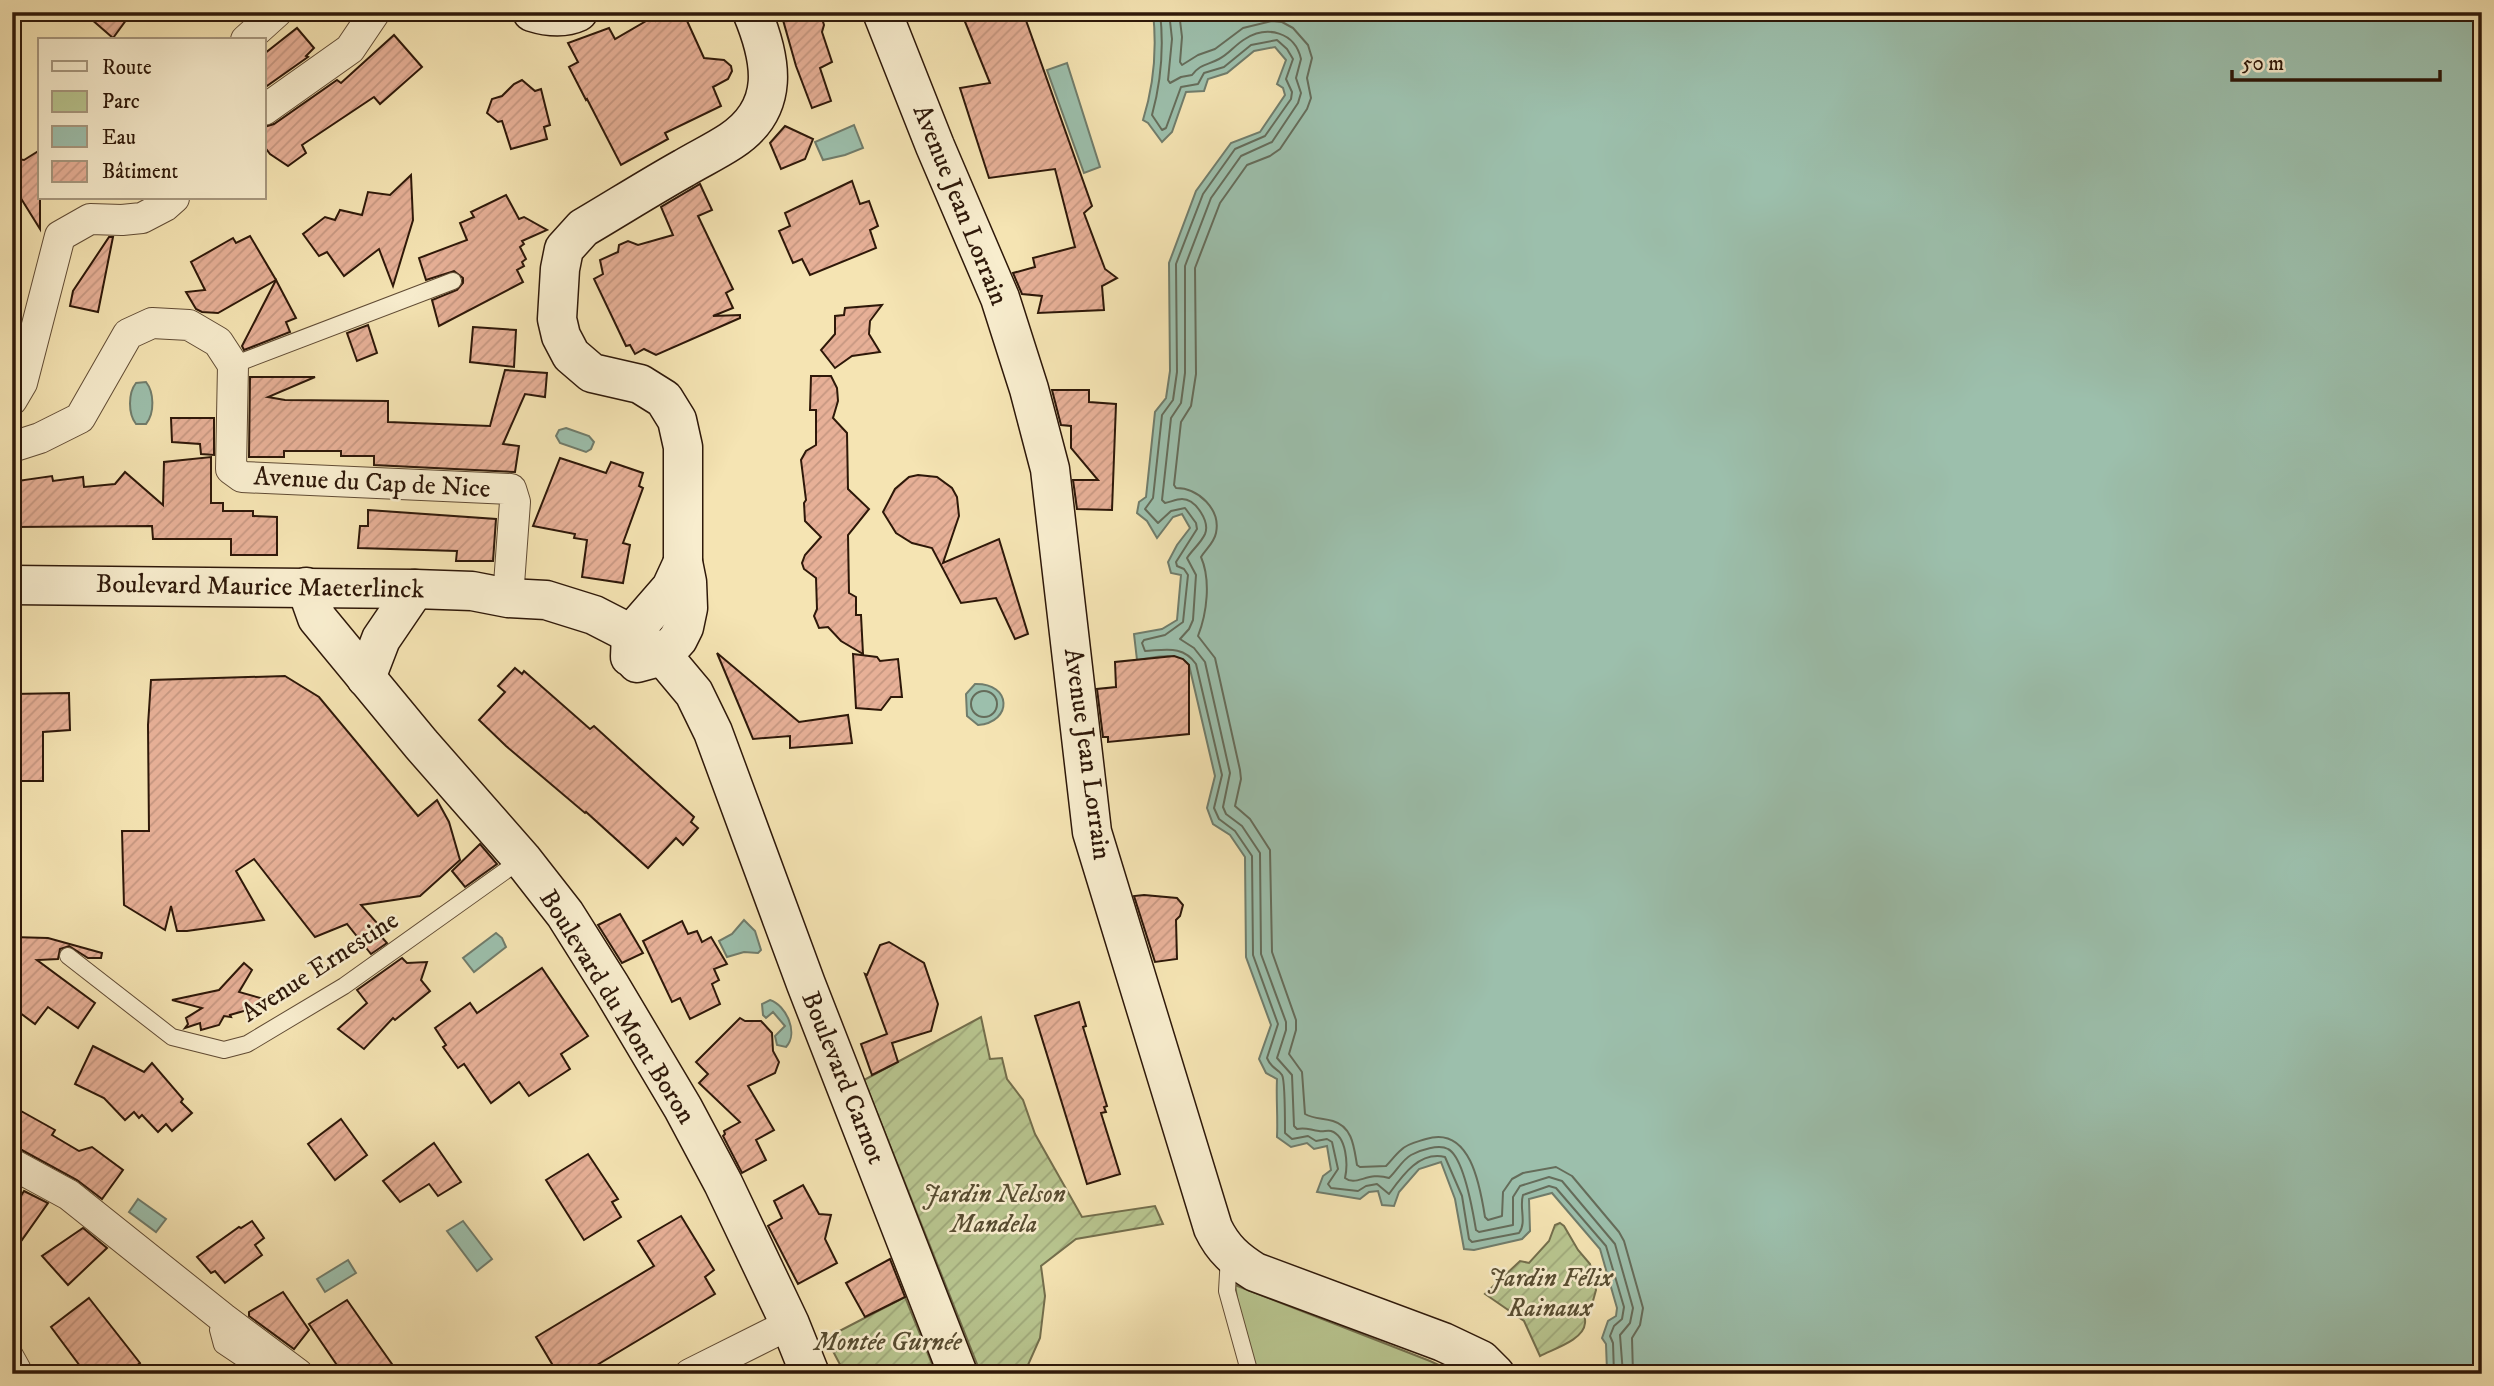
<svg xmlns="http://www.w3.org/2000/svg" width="2494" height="1386" font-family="'IM FELL DW Pica',serif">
<defs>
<pattern id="garden-furrows" width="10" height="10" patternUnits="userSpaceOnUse" patternTransform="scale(1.75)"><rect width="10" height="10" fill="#b8c58f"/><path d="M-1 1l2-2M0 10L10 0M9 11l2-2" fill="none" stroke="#9ea87a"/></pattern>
<pattern id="building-hatch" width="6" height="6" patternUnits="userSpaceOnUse" patternTransform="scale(1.75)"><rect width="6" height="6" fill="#e7b097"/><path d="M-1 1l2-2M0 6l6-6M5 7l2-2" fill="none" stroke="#c69781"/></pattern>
</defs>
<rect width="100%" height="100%" fill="#f5e4b3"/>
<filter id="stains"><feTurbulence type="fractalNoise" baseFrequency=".00286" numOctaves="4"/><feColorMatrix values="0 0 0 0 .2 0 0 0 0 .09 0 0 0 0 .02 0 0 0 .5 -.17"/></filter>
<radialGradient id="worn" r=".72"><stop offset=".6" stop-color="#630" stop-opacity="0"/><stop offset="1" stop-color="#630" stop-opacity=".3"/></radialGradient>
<polygon fill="#b8c58f" stroke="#736e4c" stroke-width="2" points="1235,1285 1430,1361 1458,1374 1253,1374 1245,1349"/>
<g fill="url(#garden-furrows)" stroke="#736e4c" stroke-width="2">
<polygon points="981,1017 990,1059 1002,1058 1007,1079 1023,1100 1035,1134 1082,1217 1155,1206 1163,1224 1076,1239 1041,1266 1045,1296 1040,1338 1024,1374 981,1374 864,1080"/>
<path d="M1560 1223 1564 1226 1578 1250 1590 1264 1596 1290 1591 1308 1584 1306C1582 1313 1586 1316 1585 1323 1584 1340 1553 1349 1540 1356L1524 1321 1485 1294 1520 1261 1529 1263 1549 1241 1555 1225Z"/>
<polygon points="905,1297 936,1374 845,1374 826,1338"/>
</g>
<g fill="#9cbfac" stroke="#707c6b" stroke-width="2">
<path d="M1153 12H2482V1374H1612L1607 1371 1606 1344 1602 1338 1608 1321 1616 1316 1617 1308 1600 1249 1552 1193 1529 1199 1530 1231 1522 1239 1474 1250 1464 1249 1455 1199 1441 1162 1419 1169 1399 1192 1394 1206 1382 1205 1378 1191 1369 1192 1360 1199 1317 1192 1323 1176 1331 1170 1327 1146 1314 1149 1307 1143 1291 1147 1277 1137C1278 1117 1276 1099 1277 1079L1266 1073 1259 1059 1271 1025 1246 957 1245 857 1230 835 1213 824 1207 808 1215 776 1189 665C1176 650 1155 658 1137 660L1134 634 1162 629 1177 620 1181 575 1171 573 1168 562 1177 545 1190 528 1182 514 1173 517 1157 538 1147 521 1137 513 1139 502 1146 497 1155 412 1166 398 1170 371 1169 263 1196 191 1231 143 1260 132 1285 95 1283 88 1277 84 1286 60 1275 47 1254 51 1227 73 1208 79 1204 91 1186 92 1172 132 1162 142 1148 123 1143 120C1154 85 1157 49 1153 12Z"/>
<polygon points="1067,63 1100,167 1084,173 1047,70"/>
<polygon points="854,125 863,148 845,155 823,160 815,142"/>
<path d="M146 382C154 392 155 413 146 424H136C128 414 128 393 136 383Z"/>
<polygon points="566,428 589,436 594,442 591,449 586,452 560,443 556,436 559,430"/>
<path d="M975 684C1012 683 1013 722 978 725L967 716 966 694Z"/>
<polygon points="744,920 755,931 761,950 758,953 744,952 727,957 719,941 732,934"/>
<polygon points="496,933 502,938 506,947 474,972 463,958"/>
<path d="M770 1000C786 1005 799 1033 786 1047L777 1045 775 1036 785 1026 773 1012 766 1018 763 1015 762 1004Z"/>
<polygon points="138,1199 166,1219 156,1232 129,1212"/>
<polygon points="463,1221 492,1259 477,1271 447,1231"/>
<polygon points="348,1260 356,1273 325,1292 317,1279"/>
</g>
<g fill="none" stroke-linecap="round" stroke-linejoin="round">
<g stroke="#656c5a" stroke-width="2">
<path d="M1160 12C1164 47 1161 82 1152 115L1162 130 1166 128 1181 87 1198 84 1204 73 1224 67 1251 45 1277 40 1287 49 1293 59 1286 79 1292 92 1291 99 1265 136 1235 149 1203 194 1176 264 1177 372 1173 400 1162 415 1153 498 1145 509 1158 523 1171 511 1185 508 1196 523 1197 529 1176 562 1177 566 1184 569 1188 575 1183 622 1165 635 1144 640 1142 643 1145 651C1166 650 1183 645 1196 664L1222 775 1214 808 1219 819 1235 831 1252 856 1253 955 1278 1024 1267 1058C1272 1070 1278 1068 1282 1075 1285 1080 1285 1125 1285 1133L1292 1139 1308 1136 1316 1141 1327 1139 1332 1142 1338 1169 1328 1184 1331 1188 1358 1191 1366 1186 1377 1184 1389 1194C1402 1176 1419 1151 1445 1157L1462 1196 1469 1239 1472 1242 1519 1233C1527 1223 1519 1207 1523 1195L1549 1186 1556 1188 1606 1246 1624 1307 1622 1319 1614 1326 1610 1336 1613 1343 1614 1374"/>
<path d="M1169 12 1172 39 1168 80 1170 83 1181 77 1192 75C1200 64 1208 65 1219 59 1229 54 1236 44 1245 39 1267 25 1295 32 1301 59L1296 78 1301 93 1298 103 1272 142 1241 156 1211 198 1185 266V373L1181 403 1171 418 1162 500 1165 503C1170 502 1177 499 1182 499 1196 499 1210 522 1205 534 1201 543 1192 550 1187 558L1196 575 1193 620 1189 629 1180 639 1194 648 1205 662 1230 773 1223 807 1226 814 1242 826 1260 853 1261 954 1286 1022V1030L1277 1058 1292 1075 1294 1126 1297 1129C1306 1127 1310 1130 1319 1131 1323 1132 1327 1130 1331 1131 1347 1136 1348 1165 1345 1178 1356 1187 1368 1171 1389 1178 1396 1172 1402 1160 1411 1155 1420 1150 1439 1144 1448 1149 1464 1157 1473 1212 1476 1230L1479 1232 1513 1225V1197L1520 1186 1549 1177 1562 1181 1615 1244 1633 1308 1630 1323 1620 1335 1623 1374"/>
<path d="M1179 12 1182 37 1180 62 1182 65 1198 55 1215 49 1243 28 1272 21 1282 22 1293 28 1308 45 1312 58 1307 78 1311 98 1307 109 1280 149 1270 156 1247 165 1220 203 1195 268 1196 374 1191 406 1181 422 1174 485 1176 488C1198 488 1221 509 1216 533 1214 543 1206 549 1201 557 1211 580 1207 613 1198 636L1215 658 1240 770 1241 779 1235 806 1250 819 1270 850 1272 952 1296 1020V1030L1289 1054 1302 1072 1305 1114C1314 1119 1323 1118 1333 1121 1353 1127 1354 1148 1357 1165L1360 1167 1386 1166C1391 1161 1396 1154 1401 1150 1408 1143 1417 1142 1426 1139 1470 1125 1480 1185 1485 1217L1488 1220 1502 1216 1503 1192 1512 1179 1523 1173 1556 1167 1572 1176 1619 1232 1624 1241 1643 1308 1640 1325 1632 1338 1633 1374"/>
<circle cx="984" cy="704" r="13"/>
</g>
</g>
<g fill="url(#building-hatch)" stroke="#2e1809" stroke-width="2">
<polygon points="83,12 132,12 113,38"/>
<polygon points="674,12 683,12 704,58 724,60 731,66 732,71 728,79 713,87 721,106 665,133 668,139 621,165 587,99 586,100 569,67 578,62 568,43 609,28 615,39 653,17 656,21"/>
<polygon points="805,12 820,12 824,25 822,32 832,62 820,68 831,101 812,108 796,66 783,20"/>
<polygon points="961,12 1023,12 1092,206 1084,213 1105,269 1117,278 1102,286 1104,310 1038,313 1042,296 1022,294 1013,273 1035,267 1033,258 1075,247 1055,169 989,178 960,88 990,83"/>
<polygon points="297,28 314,48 306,56 308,57 264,88 264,54"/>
<polygon points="394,35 422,67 380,104 374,97 302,145 306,153 288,166 270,154 264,146 264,127 274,124 337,80 341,83"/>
<polygon points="522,80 535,91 541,89 550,125 544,127 547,139 511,149 502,121 498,122 487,113 492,99 502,96 514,84"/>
<polygon points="785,126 813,139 805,159 781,169 770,143"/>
<polygon points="40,150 40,229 12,184 12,158 24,160"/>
<polygon points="411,175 413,220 393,286 379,249 344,276 327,252 319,256 303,234 325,217 335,220 340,210 362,215 368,192 390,195"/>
<polygon points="852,181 860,204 869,201 878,226 870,230 876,248 810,275 802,259 793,263 779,231 790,226 785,213"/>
<polygon points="700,184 712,210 698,216 733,289 726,293 733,308 713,316 740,315 740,318 656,355 644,349 635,354 630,345 626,346 594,279 603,274 600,260 618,252 619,245 628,241 638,245 673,235 661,207"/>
<polygon points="506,195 519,219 524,217 547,230 522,241 524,244 520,247 526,259 522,262 524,266 517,270 523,282 439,326 432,300 457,290 463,283 463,278 454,271 426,280 419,258 467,240 460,223 474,217 471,212"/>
<polygon points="250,236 276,280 218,313 202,312 196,309 186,292 205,290 191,262 233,238 236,243"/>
<polygon points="109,237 113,237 98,312 70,306 73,291"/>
<polygon points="276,280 296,318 286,322 290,332 244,350 242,346"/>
<polygon points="882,305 870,321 869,334 880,352 852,356 835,368 821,350 835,334 835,316 844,315 845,308"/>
<polygon points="368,325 377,353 357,361 347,333"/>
<polygon points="473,327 516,330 514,367 470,362"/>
<polygon points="505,370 547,373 545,397 525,394 503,444 519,446 515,472 374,465 374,456 341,456 341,451 284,451 284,457 249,457 250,377 315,377 268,397 285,400 388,401 388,422 490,426"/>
<polygon points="811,376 831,376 837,388 838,401 833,418 847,433 848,489 869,509 848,535 849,593 856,597 856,615 861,615 863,654 841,641 828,627 819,628 814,616 817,609 816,578 804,569 802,563 805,555 821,537 805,521 804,503 806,500 801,460 806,451 816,445 816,410 810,410"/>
<polygon points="1052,390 1089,390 1089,402 1116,404 1112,510 1077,509 1073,480 1098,480 1071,448 1071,426 1061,425"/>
<polygon points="171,418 214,418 214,455 201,454 200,444 172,442"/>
<polygon points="211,457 211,503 223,503 223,511 253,511 253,516 277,517 277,555 231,555 231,539 153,539 152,526 12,527 12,495 17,495 17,481 52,476 53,481 83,477 84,487 115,484 125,472 163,505 164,462"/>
<polygon points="560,458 606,473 611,462 643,473 639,486 643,488 623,543 630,545 623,583 582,577 587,540 574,538 575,534 533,526"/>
<polygon points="918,475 937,477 952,488 957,497 959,516 943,563 999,539 1028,634 1015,639 996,598 961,603 932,548 912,543 896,533 883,512 895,489 909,477"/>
<polygon points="368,510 496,519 493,561 456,561 457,551 358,548 360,526 368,526"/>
<polygon points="717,653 799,722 848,715 852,743 790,748 790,736 753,739"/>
<polygon points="853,654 877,657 880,661 898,659 902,697 891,697 881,710 856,708"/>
<polygon points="1174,656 1183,659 1189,665 1189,734 1108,742 1108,737 1103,737 1097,689 1116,687 1115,662"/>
<polygon points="515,668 522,674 524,671 590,729 594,726 694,817 691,822 698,828 683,845 676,838 648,868 586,812 585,813 506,746 479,720 505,692 498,686"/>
<polygon points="285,676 319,697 418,816 437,800 449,822 460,860 420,896 361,905 384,931 379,934 387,943 371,954 347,924 315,937 254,859 236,871 264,920 187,931 177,931 171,906 165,930 124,905 122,831 149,831 148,725 151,680"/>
<polygon points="69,693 70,730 43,732 43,781 12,781 12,694"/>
<polygon points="480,844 497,864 465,887 452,871"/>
<polygon points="1144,895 1177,898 1183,905 1180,916 1176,920 1177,959 1155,962 1134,896"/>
<polygon points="620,914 643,953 622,963 598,925"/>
<polygon points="682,921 688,934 697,931 702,942 711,937 727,964 714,969 719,980 712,984 720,1004 690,1019 680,998 672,1002 643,941"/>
<polygon points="12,937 48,938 102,953 101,958 88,958 69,946 60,949 58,959 37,960 95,1003 78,1028 48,1007 35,1024 12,1007"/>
<polygon points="889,942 924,963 938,1004 931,1031 892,1043 898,1062 872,1075 861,1044 887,1034 865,974 867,975 880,945"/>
<polygon points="402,958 407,963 427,962 421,980 430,991 395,1020 393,1018 364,1049 338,1029 367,1003 357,990"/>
<polygon points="244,963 252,970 239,992 275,1002 230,1015 231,1017 224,1016 219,1025 201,1030 200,1023 185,1028 188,1024 186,1018 202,1008 172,1000 219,990"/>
<polygon points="542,968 588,1036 561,1054 570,1069 529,1096 519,1082 491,1103 464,1064 458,1068 443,1047 446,1045 435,1028 470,1003 477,1013"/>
<polygon points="1079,1002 1086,1026 1083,1027 1107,1106 1104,1107 1106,1112 1101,1113 1120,1174 1087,1184 1035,1016"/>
<polygon points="740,1018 745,1021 761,1021 772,1033 773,1051 779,1062 775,1073 748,1086 774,1130 756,1140 766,1160 742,1173 723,1136 725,1134 724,1131 740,1122 699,1083 708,1074 696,1062"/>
<polygon points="93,1046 144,1072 152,1063 183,1099 181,1102 192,1113 172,1131 166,1124 158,1132 142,1115 139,1118 134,1112 125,1120 104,1098 75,1084"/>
<polygon points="12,1106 55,1130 52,1135 79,1151 92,1147 123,1170 102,1199 77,1180 20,1149 12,1147"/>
<polygon points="341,1119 367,1155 335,1180 308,1144"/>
<polygon points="434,1143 461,1182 438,1196 429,1184 400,1202 383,1181"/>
<polygon points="588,1154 618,1199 612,1202 621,1217 584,1240 546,1180"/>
<polygon points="803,1185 819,1214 831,1215 825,1239 837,1263 798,1284 768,1226 782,1218 774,1201"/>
<polygon points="24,1191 48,1203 12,1254 12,1210"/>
<polygon points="681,1216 714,1270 705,1277 715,1294 582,1374 558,1374 536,1337 654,1266 638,1241"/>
<polygon points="252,1221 264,1238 255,1245 262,1255 225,1283 215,1271 211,1273 197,1257 239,1227 241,1228"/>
<polygon points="83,1228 107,1248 68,1285 42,1256"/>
<polygon points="890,1259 905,1297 865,1317 846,1283"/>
<polygon points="283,1292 309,1330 294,1349 249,1316 249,1312"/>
<polygon points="89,1298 140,1363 127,1374 86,1374 51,1327"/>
<polygon points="347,1300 375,1340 399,1374 343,1374 309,1324"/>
</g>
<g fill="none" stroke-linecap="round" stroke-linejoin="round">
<defs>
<g id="lane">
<polyline points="233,365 453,281"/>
<polyline points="68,956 172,1037 224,1050 247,1044 344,986 522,859"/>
<polyline points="1229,1256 1227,1291 1250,1374"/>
<polyline points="223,1318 218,1330 222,1345 265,1374"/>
<polyline points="12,1349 22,1367"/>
</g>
<g id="street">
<polyline points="246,40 277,12"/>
<polyline points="264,110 350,49 375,12"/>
<polyline points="12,400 22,383 60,236 90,219 122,220 142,218 165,206 174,198"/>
<polyline points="12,447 40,438 80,418 128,334 152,323 189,325 218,342 233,365 231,469 242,477 511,489 515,502 508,598"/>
<polyline points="12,1164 69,1195 223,1318 298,1374"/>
<polyline points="690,1374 790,1324"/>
</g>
<g id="secondary">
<path d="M532 12C548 17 563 19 578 12"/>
<path d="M882 12 935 146 1000 298 1029 389 1050 469 1092 832 1213 1228C1223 1249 1236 1260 1255 1272L1443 1342 1481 1360 1495 1374"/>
<polyline points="12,585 415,589 472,591 508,598 546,600 594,615 631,634 663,656 694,693 713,732 806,984 958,1374"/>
<polyline points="306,587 317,618 421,744 522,859 565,914 611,987 683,1108 723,1183 790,1324 810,1374"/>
<polyline points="630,657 631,634 671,588 683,562"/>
<path d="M637 663 663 656 678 639 684 627 688 608 687 582 683 562V447L677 420 664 399 640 384 592 373 571 355 561 336 557 319 560 269 564 249 583 228C617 208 650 187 684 168 699 159 716 151 731 141 781 108 772 60 752 12"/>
<polyline points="366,678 381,639 415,589"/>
</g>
</defs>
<use href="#lane" stroke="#604b34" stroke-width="18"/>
<use href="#street" stroke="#604b34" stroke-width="32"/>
<use href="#secondary" stroke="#2e1809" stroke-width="41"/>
<use href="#lane" stroke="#f8edce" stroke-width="16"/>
<use href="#street" stroke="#f8edce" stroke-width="30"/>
<use href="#secondary" stroke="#f8edce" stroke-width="38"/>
</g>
<g text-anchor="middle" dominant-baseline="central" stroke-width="5" stroke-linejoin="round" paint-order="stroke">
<g font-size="26" fill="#2e1809" stroke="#f8edce">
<text transform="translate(960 205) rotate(68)">Avenue Jean Lorrain</text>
<text transform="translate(372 483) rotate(3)">Avenue du Cap de Nice</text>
<text transform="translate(260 587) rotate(1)">Boulevard Maurice Maeterlinck</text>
<text transform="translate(1087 754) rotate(82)">Avenue Jean Lorrain</text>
<text transform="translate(320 967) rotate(-33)">Avenue Ernestine</text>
<text transform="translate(617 1007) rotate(58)">Boulevard du Mont Boron</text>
<text transform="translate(843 1078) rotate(68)">Boulevard Carnot</text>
</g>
<g font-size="26" font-style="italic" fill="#574c31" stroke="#f8edce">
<text x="994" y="1194">Jardin Nelson<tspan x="994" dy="30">Mandela</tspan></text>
<text x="1550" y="1278">Jardin Félix<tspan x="1550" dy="30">Rainaux</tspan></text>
<text x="888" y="1342">Montée Gurnée</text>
</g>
</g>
<rect width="2494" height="1386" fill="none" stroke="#f5e4b3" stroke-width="42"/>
<rect x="14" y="14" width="2466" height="1358" fill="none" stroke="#2e1809" stroke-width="3.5"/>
<rect x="21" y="21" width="2452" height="1344" fill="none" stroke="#2e1809" stroke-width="2"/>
<rect x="38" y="38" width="228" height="161" fill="#f8edce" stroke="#a7987f" stroke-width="2"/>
<rect x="52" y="61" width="35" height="10" fill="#f8edce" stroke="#a7987f" stroke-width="2"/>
<text x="102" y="74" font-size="21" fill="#2e1809">Route</text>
<rect x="52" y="91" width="35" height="21" fill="#b8c58f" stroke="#a7987f" stroke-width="2"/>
<text x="102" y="108" font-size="21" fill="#2e1809">Parc</text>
<rect x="52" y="126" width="35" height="21" fill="#9cbfac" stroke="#a7987f" stroke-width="2"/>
<text x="102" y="144" font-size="21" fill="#2e1809">Eau</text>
<rect x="52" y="161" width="35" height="21" fill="url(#building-hatch)" stroke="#a7987f" stroke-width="2"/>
<text x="102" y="178" font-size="21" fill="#2e1809">Bâtiment</text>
<path d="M2232 70v10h208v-10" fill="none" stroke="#2e1809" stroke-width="3.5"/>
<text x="2242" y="70" font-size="21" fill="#2e1809" stroke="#f8edce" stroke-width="5" paint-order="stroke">50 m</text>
<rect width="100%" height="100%" filter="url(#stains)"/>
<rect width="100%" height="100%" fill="url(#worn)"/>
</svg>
